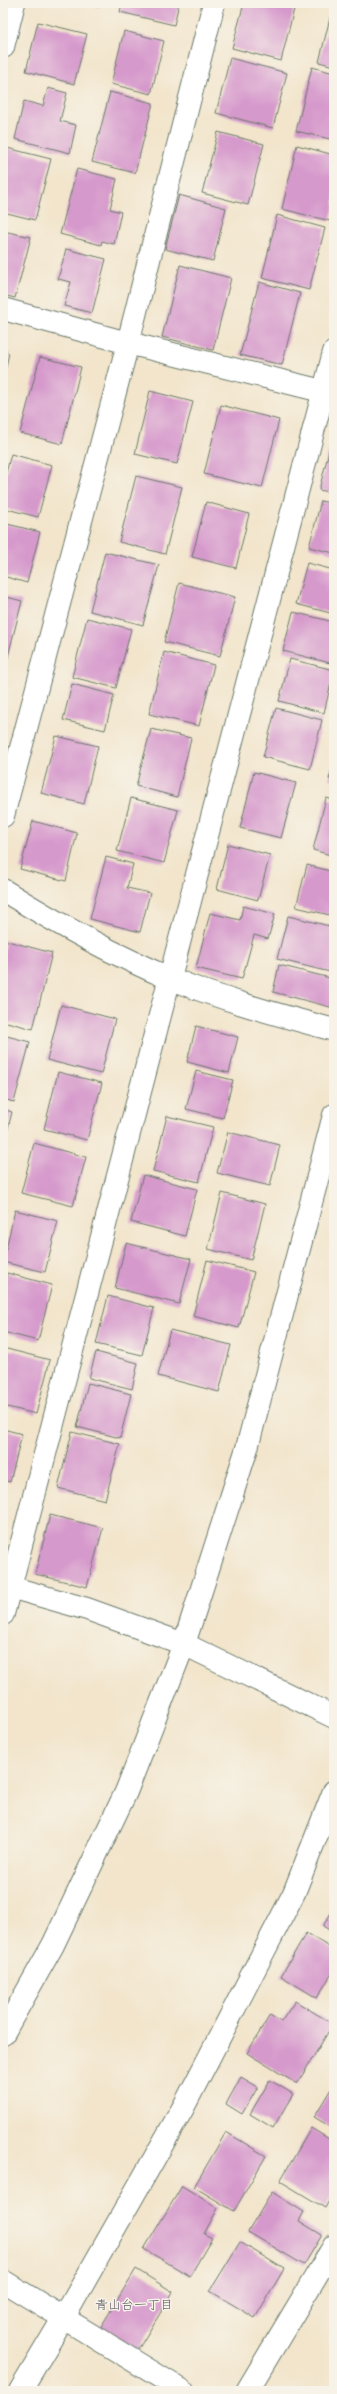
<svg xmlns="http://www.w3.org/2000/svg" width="337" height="2394" font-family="'Gochi Hand','Klee One',sans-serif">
<rect width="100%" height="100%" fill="#f7f3e8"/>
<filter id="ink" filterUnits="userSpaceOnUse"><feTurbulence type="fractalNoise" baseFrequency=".025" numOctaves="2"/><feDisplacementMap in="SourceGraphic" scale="8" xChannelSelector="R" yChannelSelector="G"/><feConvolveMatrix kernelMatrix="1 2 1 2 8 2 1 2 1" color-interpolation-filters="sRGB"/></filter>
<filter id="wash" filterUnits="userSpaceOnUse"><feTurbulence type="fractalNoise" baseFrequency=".012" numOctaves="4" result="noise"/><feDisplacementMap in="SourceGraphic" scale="16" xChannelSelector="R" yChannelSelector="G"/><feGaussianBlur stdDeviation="0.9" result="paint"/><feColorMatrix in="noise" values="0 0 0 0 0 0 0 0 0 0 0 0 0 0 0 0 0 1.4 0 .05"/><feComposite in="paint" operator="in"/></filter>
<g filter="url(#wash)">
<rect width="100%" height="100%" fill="#f2e5cc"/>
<g id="blocks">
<g fill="#d699cc">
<polygon points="85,3 100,3 99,7"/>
<polygon points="122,3 179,3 174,25 120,12"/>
<polygon points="244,3 272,3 294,9 281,61 232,48"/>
<polygon points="332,10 334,10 334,66 319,62"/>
<polygon points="38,22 87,34 74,84 26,71"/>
<polygon points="124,31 164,41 151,94 111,84"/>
<polygon points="230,58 287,73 273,128 216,113"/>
<polygon points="312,67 334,73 334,140 296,131"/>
<polygon points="48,88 67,93 60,121 76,125 70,153 15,139 24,101 43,106"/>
<polygon points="110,92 153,103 135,173 92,162"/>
<polygon points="218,132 264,144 248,205 202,193"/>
<polygon points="297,145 334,155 334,206 330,221 282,209"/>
<polygon points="3,147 51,159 35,220 3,212"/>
<polygon points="77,169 117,179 110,209 121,212 114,244 102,241 101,245 60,234"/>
<polygon points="179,195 226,208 213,261 165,249"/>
<polygon points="277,215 325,228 309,290 262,278"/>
<polygon points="3,231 31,237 15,298 3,295"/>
<polygon points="66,249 106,259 92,313 64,306 71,282 58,279"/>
<polygon points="180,265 231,278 213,350 162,337"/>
<polygon points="259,282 300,293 282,365 240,355"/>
<polygon points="3,352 9,353 4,376 3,376"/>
<polygon points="40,357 81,367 62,444 20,433"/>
<polygon points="150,391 193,402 177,464 135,454"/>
<polygon points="221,405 279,420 262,488 204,474"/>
<polygon points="331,443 334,444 334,493 319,490"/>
<polygon points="11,454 52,465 38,517 3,508 3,484"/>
<polygon points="136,476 182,487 165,554 119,542"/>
<polygon points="321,501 334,504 334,553 309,547"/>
<polygon points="206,502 249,514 236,568 192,557"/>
<polygon points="3,523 40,532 27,583 3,576"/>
<polygon points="105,552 159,565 143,625 90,611"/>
<polygon points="307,563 334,570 334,614 296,604"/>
<polygon points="179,583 235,597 220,656 164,642"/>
<polygon points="3,596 22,601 5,668 3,667"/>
<polygon points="293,612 334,622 334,664 283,651"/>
<polygon points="87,618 131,629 116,688 72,677"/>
<polygon points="164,652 214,665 199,726 149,714"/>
<polygon points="290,659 334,670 324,713 279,701"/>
<polygon points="72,684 114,695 105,730 63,720"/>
<polygon points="276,708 322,720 310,769 263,757"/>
<polygon points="151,729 191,738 177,797 136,786"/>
<polygon points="56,736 98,746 84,804 41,793"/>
<polygon points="334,762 334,780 329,779"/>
<polygon points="254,772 296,783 281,838 240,828"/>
<polygon points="131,798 178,810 164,863 117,851"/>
<polygon points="326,798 334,800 334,856 313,850"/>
<polygon points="33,821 77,833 66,881 20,869"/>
<polygon points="228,844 270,855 258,900 217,889"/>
<polygon points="106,857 133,864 127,888 150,893 140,932 90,919"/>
<polygon points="307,865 334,872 334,916 296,907"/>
<polygon points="243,906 275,914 268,939 254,935 242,979 196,968 210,913 240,920"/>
<polygon points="288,916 334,927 334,973 277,959"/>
<polygon points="4,940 52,953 33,1029 3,1021"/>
<polygon points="279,965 334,979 334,1008 273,992"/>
<polygon points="61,1005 115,1019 101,1074 47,1060"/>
<polygon points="196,1026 238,1037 229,1073 187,1062"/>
<polygon points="3,1035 30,1042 14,1102 3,1099"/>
<polygon points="196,1071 233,1080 223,1118 186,1109"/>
<polygon points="58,1072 102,1083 87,1140 44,1129"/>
<polygon points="3,1109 12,1112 4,1144 3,1144"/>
<polygon points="167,1116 213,1127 199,1182 153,1171"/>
<polygon points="228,1132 280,1145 270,1186 217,1173"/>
<polygon points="34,1143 86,1157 73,1206 21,1193"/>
<polygon points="143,1175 197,1189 185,1236 131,1222"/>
<polygon points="222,1193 265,1204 251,1260 208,1249"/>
<polygon points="15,1210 58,1221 45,1272 3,1262"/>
<polygon points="126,1243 191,1259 179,1304 115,1288"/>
<polygon points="207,1260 254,1272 239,1328 193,1316"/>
<polygon points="7,1273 52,1285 38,1341 3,1332 3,1289"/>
<polygon points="108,1296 154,1308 142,1355 96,1344"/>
<polygon points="170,1330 231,1345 219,1392 158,1376"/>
<polygon points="3,1348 50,1360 36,1414 3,1406"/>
<polygon points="96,1352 138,1363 132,1389 89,1378"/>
<polygon points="88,1383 131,1394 120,1438 77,1427"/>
<polygon points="3,1429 22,1434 10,1482 3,1480"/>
<polygon points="72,1432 120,1444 105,1500 58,1488"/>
<polygon points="50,1515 103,1528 87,1587 35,1574"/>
<polygon points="334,1908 334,1933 323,1926"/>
<polygon points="306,1933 334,1950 334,1970 317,1998 281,1976"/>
<polygon points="295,2001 333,2024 297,2084 247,2053 270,2015 281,2022"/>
<polygon points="241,2077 258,2087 242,2114 226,2104"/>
<polygon points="270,2080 293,2094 273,2128 250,2114"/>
<polygon points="334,2084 334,2129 314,2117"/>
<polygon points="311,2128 334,2142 334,2192 325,2208 280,2181"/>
<polygon points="226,2132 266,2156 234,2211 194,2187"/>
<polygon points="182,2186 218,2208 204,2234 212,2238 190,2276 144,2249"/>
<polygon points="272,2192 304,2212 299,2221 322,2235 304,2265 248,2232"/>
<polygon points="240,2242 284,2269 255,2318 210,2291"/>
<polygon points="136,2269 173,2292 136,2353 99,2330"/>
</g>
</g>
</g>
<g filter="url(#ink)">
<use href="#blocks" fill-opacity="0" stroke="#697869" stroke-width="1"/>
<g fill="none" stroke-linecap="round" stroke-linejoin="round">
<defs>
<g id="minor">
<polyline points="3,47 14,3"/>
<polyline points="3,309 128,343 334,394"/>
<polyline points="3,816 128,343 214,3"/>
<path d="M3 890C56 923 112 954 169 978 223 1000 279 1015 334 1030"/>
<polyline points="3,1585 87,1609 184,1644 334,1717"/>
<polyline points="3,1614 334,352"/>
<polyline points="3,2034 53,1945 126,1792 184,1644 247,1448 334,1115"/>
<polyline points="3,2281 183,2391"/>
<polyline points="20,2391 63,2319 183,2108 294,1893 334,1791"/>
<polyline points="247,2391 334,2246"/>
</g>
</defs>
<use href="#minor" stroke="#697869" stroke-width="24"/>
<use href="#minor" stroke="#fff" stroke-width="22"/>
</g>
</g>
<g text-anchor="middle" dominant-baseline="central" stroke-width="3" stroke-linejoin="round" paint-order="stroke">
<g font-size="13" fill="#5f5d69" stroke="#f7f3e8">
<text x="134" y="2306">青山台一丁目</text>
</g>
</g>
<rect width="337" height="2394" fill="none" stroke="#f7f3e8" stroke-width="16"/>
</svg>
